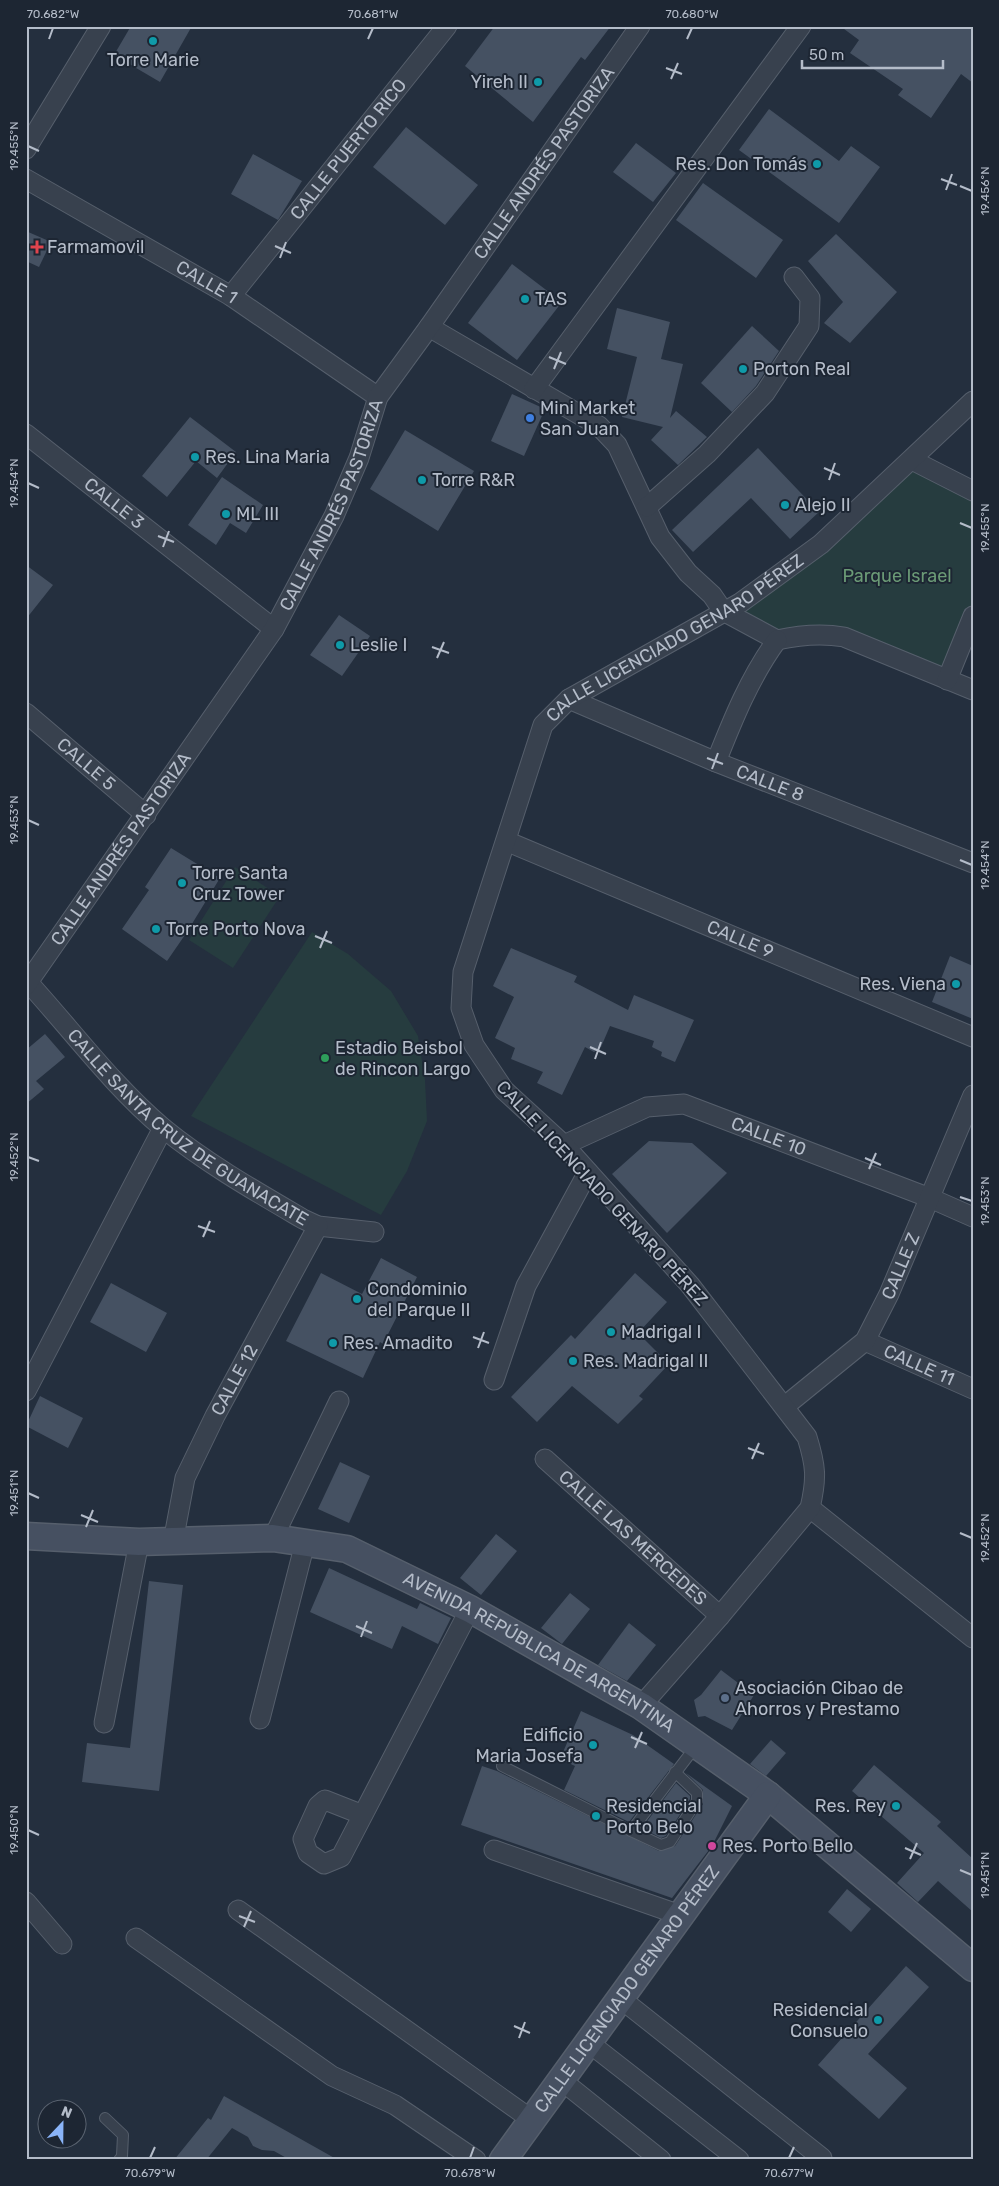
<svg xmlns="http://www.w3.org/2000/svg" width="999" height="2186" font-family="Rubik,sans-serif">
<rect width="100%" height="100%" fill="#242f3e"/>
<g fill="#263c3f">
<polygon points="912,460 973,491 973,616 947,680 844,637 777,640 723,611"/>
<polygon points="235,867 280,896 233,968 189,940"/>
<polygon points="312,932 348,954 391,991 418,1036 425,1080 427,1121 407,1171 381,1215 191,1116"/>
</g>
<g fill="#455162">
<polygon points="131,26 192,26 160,82 114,55"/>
<polygon points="495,26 611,26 585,60 581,57 533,122 465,66"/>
<polygon points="840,26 973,26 973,83 961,74 931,118 898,95 903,89 850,53 859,40"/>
<polygon points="769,109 839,161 851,146 880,167 839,223 739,150"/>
<polygon points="406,127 478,185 445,225 373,167"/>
<polygon points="636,143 676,173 653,202 613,172"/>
<polygon points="253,154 302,181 278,220 231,194"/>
<polygon points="703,183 783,240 756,278 676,220"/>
<polygon points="26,231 51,242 39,267 26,261"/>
<polygon points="836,234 897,292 850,343 824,323 843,302 808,261"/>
<polygon points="512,264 562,302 517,360 468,323"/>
<polygon points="617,308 670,322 661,359 683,364 670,418 676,411 707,437 678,465 651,440 663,427 622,417 637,357 607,349"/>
<polygon points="752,326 779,351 756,386 732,412 701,383"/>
<polygon points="512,394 545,409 524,456 491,441"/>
<polygon points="190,417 236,452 217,478 196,461 167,497 142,476"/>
<polygon points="405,430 474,471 438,531 370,489"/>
<polygon points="758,448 819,512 790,539 751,498 693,552 672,530"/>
<polygon points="222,477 263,505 246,533 230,523 216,545 188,525"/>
<polygon points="26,565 53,585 26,619"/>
<polygon points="339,615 370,636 342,676 310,655"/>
<polygon points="171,848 220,878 187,932 167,961 122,929 149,890 145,887"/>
<polygon points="511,948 577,976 574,982 628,1010 634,995 694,1020 675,1062 661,1056 662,1052 652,1047 654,1041 610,1026 601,1047 594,1052 585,1047 562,1095 537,1083 543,1072 511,1059 515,1048 495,1038 514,997 493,986"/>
<polygon points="950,956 973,966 973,1019 932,1002"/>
<polygon points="45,1034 65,1057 36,1081 44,1089 26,1104 26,1050"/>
<polygon points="649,1141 692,1143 727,1173 667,1233 612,1174"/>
<polygon points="381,1258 417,1277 383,1344 380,1342 363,1378 286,1341 321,1273 362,1294"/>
<polygon points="635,1273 667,1302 638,1333 669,1364 639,1396 643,1399 618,1424 572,1386 537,1422 511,1397 571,1335 575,1339"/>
<polygon points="111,1283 167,1313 146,1352 90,1322"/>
<polygon points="40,1396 83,1418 68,1448 26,1426"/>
<polygon points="340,1462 370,1476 349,1523 318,1509"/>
<polygon points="496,1534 517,1551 481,1595 460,1578"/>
<polygon points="329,1568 417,1609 420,1603 451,1618 438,1644 402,1626 392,1649 310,1612"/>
<polygon points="149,1581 183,1585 159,1791 82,1782 87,1743 130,1748"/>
<polygon points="570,1593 590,1609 562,1644 541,1628"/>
<polygon points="629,1623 656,1645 627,1681 598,1665"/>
<polygon points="721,1670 754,1695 732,1730 705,1716 698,1717 694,1700 701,1695"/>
<polygon points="581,1711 633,1735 674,1764 629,1822 564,1790 575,1766 560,1759"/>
<polygon points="771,1740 786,1753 766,1776 750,1764"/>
<polygon points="874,1765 941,1822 937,1826 973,1859 973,1912 938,1881 918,1902 897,1883 924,1853 852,1791"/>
<polygon points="482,1766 497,1771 659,1851 675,1846 703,1804 703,1790 686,1773 732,1806 712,1846 672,1898 461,1825"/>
<polygon points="676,1783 690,1796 690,1799 666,1836 661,1838 642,1828"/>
<polygon points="847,1889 871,1909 851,1932 828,1912"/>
<polygon points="906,1966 929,1987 868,2054 907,2088 879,2119 818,2065"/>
<polygon points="224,2096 338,2160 290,2160 274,2151 262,2150 253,2146 248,2137 232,2128 206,2160 174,2160 208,2118 211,2120"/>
</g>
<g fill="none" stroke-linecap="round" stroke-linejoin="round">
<defs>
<g id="service">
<polyline points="502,1766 631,1831 696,1746"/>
<polyline points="631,1831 661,1845 670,1842 697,1801 697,1793 675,1772"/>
<polyline points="105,2118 123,2135 122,2156 119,2160"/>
</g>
<g id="minor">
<polyline points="26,149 101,26"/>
<path id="s1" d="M26 179 231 296 378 397"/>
<path id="s2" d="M231 296 447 26"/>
<polyline points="429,327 599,426 617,445 660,537 688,573 712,595 723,611 777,640"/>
<polyline points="534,389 801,26"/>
<path id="s3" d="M26 434 274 629"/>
<polyline points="912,460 973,491"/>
<polyline points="647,507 707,454 765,393 809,326 810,298 794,277"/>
<path d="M777 640C800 635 820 633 844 637L973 690"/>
<polyline points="947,680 973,616"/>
<path id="s4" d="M569 699 716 762 973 863"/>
<path id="s5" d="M26 713 146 815"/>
<path d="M716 762C733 719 750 677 777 640"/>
<path id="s6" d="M506 841 973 1037"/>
<path id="s7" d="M26 980C71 1029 112 1085 163 1128 206 1163 255 1191 303 1219L318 1226 374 1232"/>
<path id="s8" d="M26 985 274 629 334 516 359 458 378 397 429 327 640 26"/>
<path id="s9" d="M564 1145 647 1107 684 1104 930 1198 973 1217"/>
<path id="s10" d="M865 1341 973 1389"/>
<polyline points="494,1380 526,1286 588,1172"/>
<polyline points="26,1391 163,1128"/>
<path id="s11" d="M785 1406 865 1341 889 1294 973 1095"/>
<path id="s12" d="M545 1459 720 1616"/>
<polyline points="810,1508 973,1638"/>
<polyline points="273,1538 339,1401"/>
<path id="s13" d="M173 1542 185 1478 215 1416 318 1226"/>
<path id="s14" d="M641 1706 720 1616 810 1508C817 1478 816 1466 807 1437L690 1285 564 1145 504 1090 474 1045 461 1008 463 972 543 725 569 699 740 603 821 544 973 401"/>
<polyline points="260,1719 305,1543"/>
<polyline points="104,1723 139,1542"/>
<polyline points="363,1815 325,1800 318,1806 303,1839 308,1853 324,1864 341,1857 470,1609"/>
<polyline points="494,1850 680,1915"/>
<polyline points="26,1902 62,1944"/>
<polyline points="238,1910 532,2120"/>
<polyline points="136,1938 332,2076 395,2105 476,2160"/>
<polyline points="620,1998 822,2158"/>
<polyline points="588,2042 739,2160"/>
<polyline points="561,2080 661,2160"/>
</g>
<g id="secondary">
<path id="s15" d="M26 1536 139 1542 273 1538 347 1549 470 1609 641 1706 768 1795 973 1968"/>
<path id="s16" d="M503 2160 768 1795"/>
</g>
</defs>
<use href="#service" stroke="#565f6c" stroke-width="12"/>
<use href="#minor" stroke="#565f6c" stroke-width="21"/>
<use href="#secondary" stroke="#565f6c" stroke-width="29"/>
<use href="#service" stroke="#38414e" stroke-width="10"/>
<use href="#minor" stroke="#38414e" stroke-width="19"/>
<use href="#secondary" stroke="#465061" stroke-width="26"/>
</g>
<path fill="none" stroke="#b4bcc9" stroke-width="2" d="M49 39 53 28M368 39 373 28M687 39 692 28M666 68 682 74M671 79 678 63M28 146 39 151M941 179 957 185M960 186 972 191M946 190 952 174M275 246 291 253M280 258 286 242M549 357 566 364M554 369 561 352M824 468 840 475M829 480 835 463M28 483 39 488M960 523 972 528M158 536 174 542M163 547 169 531M432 647 449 653M437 658 444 642M707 758 723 764M712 769 718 753M28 820 39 825M960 860 972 865M315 936 332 943M320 948 327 931M590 1047 606 1054M595 1059 601 1042M28 1157 39 1161M865 1158 881 1165M869 1169 876 1153M960 1197 972 1201M198 1226 215 1232M203 1237 210 1221M473 1337 489 1343M478 1348 484 1332M748 1448 764 1454M752 1459 759 1443M28 1493 39 1498M81 1515 98 1522M86 1527 93 1510M960 1533 972 1538M356 1626 372 1633M361 1637 367 1621M631 1737 647 1744M635 1748 642 1732M28 1830 39 1835M905 1848 921 1855M910 1859 917 1843M960 1870 972 1875M239 1916 255 1922M244 1927 251 1911M514 2026 530 2033M519 2038 525 2022M150 2158 155 2147M470 2158 474 2147M789 2158 794 2147"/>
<g fill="#0f9aa8" stroke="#1d2633" stroke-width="2">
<circle cx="153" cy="41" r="5"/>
<circle cx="538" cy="82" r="5"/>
<circle cx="817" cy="164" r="5"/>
<circle cx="525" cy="299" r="5"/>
<circle cx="743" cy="369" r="5"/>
<circle cx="195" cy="457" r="5"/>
<circle cx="422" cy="480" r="5"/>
<circle cx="785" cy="505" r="5"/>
<circle cx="226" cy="514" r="5"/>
<circle cx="340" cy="645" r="5"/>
<circle cx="182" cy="883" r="5"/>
<circle cx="156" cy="929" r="5"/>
<circle cx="956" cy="984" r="5"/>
<circle cx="357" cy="1299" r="5"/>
<circle cx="611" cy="1332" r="5"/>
<circle cx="333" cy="1343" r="5"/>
<circle cx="573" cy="1361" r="5"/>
<circle cx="593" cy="1745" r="5"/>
<circle cx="896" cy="1806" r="5"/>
<circle cx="596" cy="1816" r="5"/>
<circle cx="878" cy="2020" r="5"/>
</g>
<path fill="#e0444e" stroke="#1d2633" stroke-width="2" d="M34.5 239.5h5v5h5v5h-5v5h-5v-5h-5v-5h5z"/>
<circle fill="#3f7fe0" stroke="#1d2633" stroke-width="2" cx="530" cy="418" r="5"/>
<circle fill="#2e9e5b" stroke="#1d2633" stroke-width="2" cx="325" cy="1058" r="5"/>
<circle fill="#5c6f8a" stroke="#1d2633" stroke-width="2" cx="725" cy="1698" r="5"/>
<circle fill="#d1479c" stroke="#1d2633" stroke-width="2" cx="712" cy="1846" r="5"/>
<g text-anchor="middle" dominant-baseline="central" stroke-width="4" stroke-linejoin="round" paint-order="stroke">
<g font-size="18" fill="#b4bcc9" stroke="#1d2633" text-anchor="start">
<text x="153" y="60" text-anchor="middle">Torre Marie</text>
<text x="528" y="82" text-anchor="end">Yireh II</text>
<text x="807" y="164" text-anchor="end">Res. Don Tomás</text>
<text x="47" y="247">Farmamovil</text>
<text x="535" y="299">TAS</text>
<text x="753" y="369">Porton Real</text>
<text x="540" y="408">Mini Market<tspan x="540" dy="21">San Juan</tspan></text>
<text x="205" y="457">Res. Lina Maria</text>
<text x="432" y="480">Torre R&amp;R</text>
<text x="795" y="505">Alejo II</text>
<text x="236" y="514">ML III</text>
<text x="350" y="645">Leslie I</text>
<text x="192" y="873">Torre Santa<tspan x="192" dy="21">Cruz Tower</tspan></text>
<text x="166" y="929">Torre Porto Nova</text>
<text x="946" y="984" text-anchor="end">Res. Viena</text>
<text x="335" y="1048">Estadio Beisbol<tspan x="335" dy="21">de Rincon Largo</tspan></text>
<text x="367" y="1289">Condominio<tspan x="367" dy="21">del Parque II</tspan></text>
<text x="621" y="1332">Madrigal I</text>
<text x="343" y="1343">Res. Amadito</text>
<text x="583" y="1361">Res. Madrigal II</text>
<text x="735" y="1688">Asociación Cibao de<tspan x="735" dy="21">Ahorros y Prestamo</tspan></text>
<text x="583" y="1735" text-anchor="end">Edificio<tspan x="583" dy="21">Maria Josefa</tspan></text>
<text x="606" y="1806">Residencial<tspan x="606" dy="21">Porto Belo</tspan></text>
<text x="886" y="1806" text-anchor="end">Res. Rey</text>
<text x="722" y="1846">Res. Porto Bello</text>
<text x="868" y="2010" text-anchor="end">Residencial<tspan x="868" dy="21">Consuelo</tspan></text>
</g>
<g font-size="18" fill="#b4bcc9" stroke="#1d2633">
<text stroke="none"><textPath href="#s2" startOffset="188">CALLE PUERTO RICO</textPath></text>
<text stroke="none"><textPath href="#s8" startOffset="976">CALLE ANDRÉS PASTORIZA</textPath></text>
<text stroke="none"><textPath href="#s1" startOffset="208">CALLE 1</textPath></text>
<text stroke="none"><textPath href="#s3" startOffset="112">CALLE 3</textPath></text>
<text stroke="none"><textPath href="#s8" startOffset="571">CALLE ANDRÉS PASTORIZA</textPath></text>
<text stroke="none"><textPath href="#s14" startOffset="1342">CALLE LICENCIADO GENARO PÉREZ</textPath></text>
<text stroke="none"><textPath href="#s5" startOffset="79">CALLE 5</textPath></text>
<text stroke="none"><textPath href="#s4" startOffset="218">CALLE 8</textPath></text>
<text stroke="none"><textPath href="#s8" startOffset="166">CALLE ANDRÉS PASTORIZA</textPath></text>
<text stroke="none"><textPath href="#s6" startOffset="254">CALLE 9</textPath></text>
<text stroke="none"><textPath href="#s7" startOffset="221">CALLE SANTA CRUZ DE GUANACATE</textPath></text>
<text stroke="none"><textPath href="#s9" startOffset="219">CALLE 10</textPath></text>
<text transform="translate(602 1193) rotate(47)">CALLE LICENCIADO GENARO PÉREZ</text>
<text stroke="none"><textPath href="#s11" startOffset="186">CALLE Z</textPath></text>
<text stroke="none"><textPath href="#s10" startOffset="59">CALLE 11</textPath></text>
<text stroke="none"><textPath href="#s13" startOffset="175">CALLE 12</textPath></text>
<text stroke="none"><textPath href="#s12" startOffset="118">CALLE LAS MERCEDES</textPath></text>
<text stroke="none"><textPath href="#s15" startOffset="540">AVENIDA REPÚBLICA DE ARGENTINA</textPath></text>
<text stroke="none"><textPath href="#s16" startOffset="211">CALLE LICENCIADO GENARO PÉREZ</textPath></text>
</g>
<g font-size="18" fill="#6b9a76" stroke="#1d2633">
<text x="897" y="576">Parque Israel</text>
</g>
</g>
<rect width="999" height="2186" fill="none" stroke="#1d2633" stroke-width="55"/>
<g transform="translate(62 2124) rotate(22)"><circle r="24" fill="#1d2633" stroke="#59626f"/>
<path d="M0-4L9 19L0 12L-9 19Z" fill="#8ab4f8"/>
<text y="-8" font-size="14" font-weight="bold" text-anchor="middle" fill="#b4bcc9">N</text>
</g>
<path d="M802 60v8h141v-8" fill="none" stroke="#b4bcc9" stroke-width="2.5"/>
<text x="809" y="60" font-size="15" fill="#b4bcc9" stroke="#1d2633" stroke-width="4" paint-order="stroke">50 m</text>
<rect x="28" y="28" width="944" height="2130" fill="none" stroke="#b4bcc9" stroke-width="2"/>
<g font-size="12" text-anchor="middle" fill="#b4bcc9">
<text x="53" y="18">70.682°W</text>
<text x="373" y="18">70.681°W</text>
<text x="692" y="18">70.680°W</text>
<text transform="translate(14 146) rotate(-90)" y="4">19.455°N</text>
<text transform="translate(985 191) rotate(-90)" y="4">19.456°N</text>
<text transform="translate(14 483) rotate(-90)" y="4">19.454°N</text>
<text transform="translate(985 528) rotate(-90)" y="4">19.455°N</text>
<text transform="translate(14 820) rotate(-90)" y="4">19.453°N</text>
<text transform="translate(985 865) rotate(-90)" y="4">19.454°N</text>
<text transform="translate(14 1157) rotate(-90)" y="4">19.452°N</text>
<text transform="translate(985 1201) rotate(-90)" y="4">19.453°N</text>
<text transform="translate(14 1493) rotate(-90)" y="4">19.451°N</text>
<text transform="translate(985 1538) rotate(-90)" y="4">19.452°N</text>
<text transform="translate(14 1830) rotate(-90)" y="4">19.450°N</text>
<text transform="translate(985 1875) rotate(-90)" y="4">19.451°N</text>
<text x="150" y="2177">70.679°W</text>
<text x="470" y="2177">70.678°W</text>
<text x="789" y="2177">70.677°W</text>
</g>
</svg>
